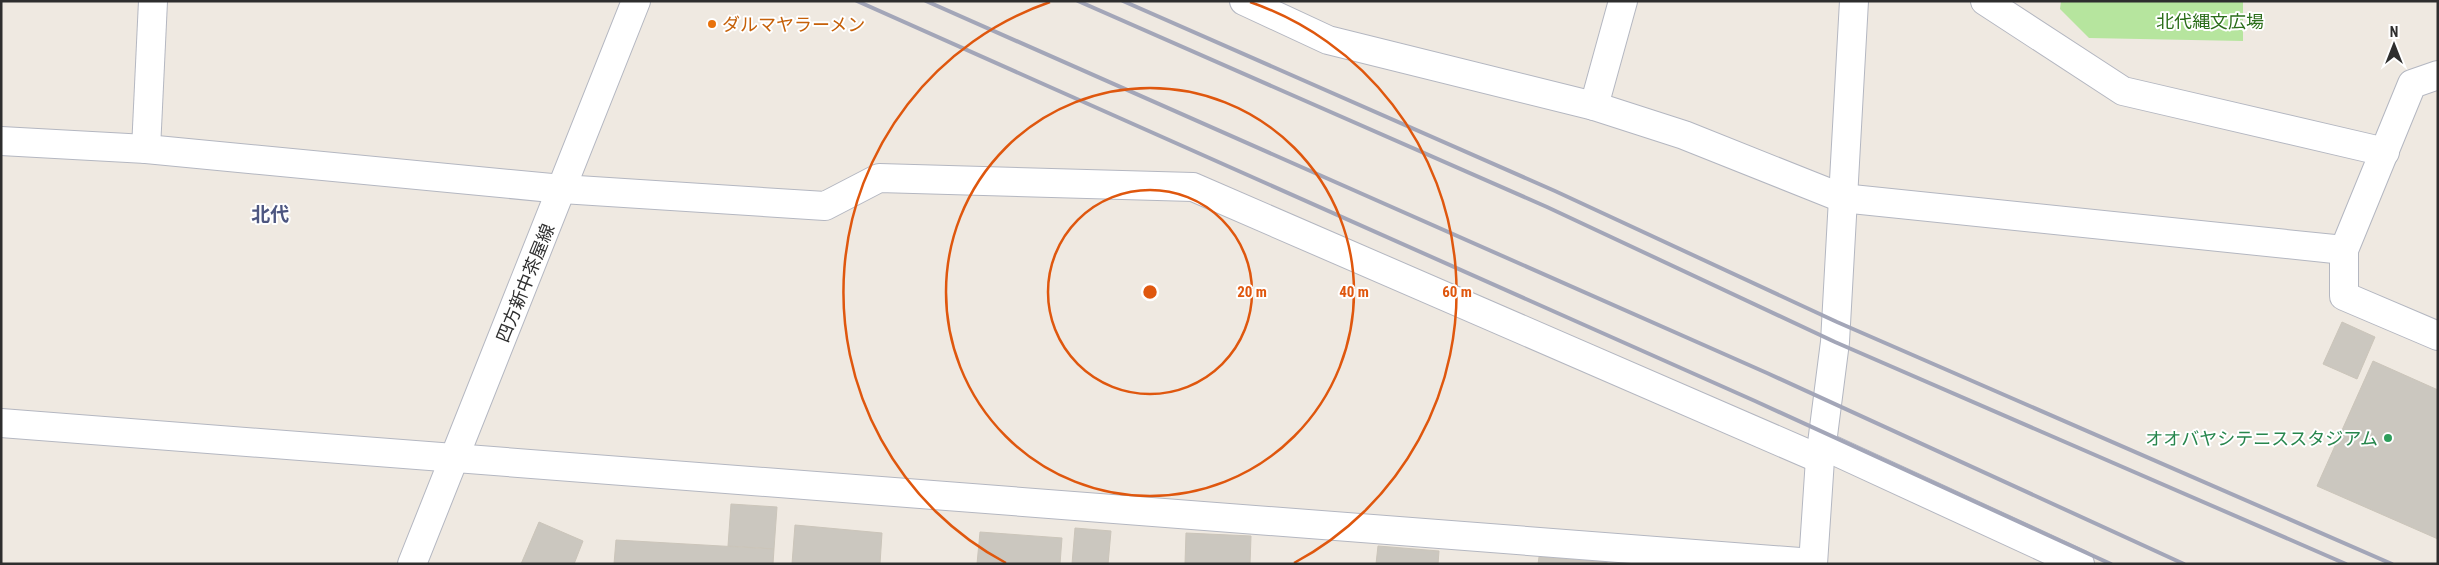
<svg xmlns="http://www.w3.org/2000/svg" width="2439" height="565" font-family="'Roboto Condensed','Noto Sans JP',sans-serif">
<rect width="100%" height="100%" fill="#efe9e1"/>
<polygon fill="#b6e59e" points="2061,1 2243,1 2243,41 2089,38 2060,9"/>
<g fill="#cbc7bf" stroke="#cbc5ba">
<polygon points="2342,322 2375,337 2357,379 2323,364"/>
<polygon points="2373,361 2438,390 2438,539 2317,486"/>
<polygon points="731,504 777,507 774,549 728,546"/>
<polygon points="539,522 583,541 574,564 521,564"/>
<polygon points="795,525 882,533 880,564 792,564"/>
<polygon points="1075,528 1111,531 1108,564 1072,564"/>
<polygon points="980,532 1062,538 1060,564 977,564"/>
<polygon points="1186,533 1251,536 1250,564 1185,564"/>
<polygon points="616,540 774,549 773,564 614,564"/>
<polygon points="1378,546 1439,551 1438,564 1376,564"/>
<polygon points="1539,557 1607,562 1607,564 1538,564"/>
</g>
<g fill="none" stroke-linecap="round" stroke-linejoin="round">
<defs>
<g id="street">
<polyline points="1244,1 1328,40 1594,106 1684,135 1842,198 2344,250"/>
<polyline points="1985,1 2123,91 2385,152"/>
<polyline points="2438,75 2412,84 2344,250 2344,296 2438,336"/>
<polyline points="1594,106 1623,1"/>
<polyline points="1,141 146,149 562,189 825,206 879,178 1193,187 1820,459"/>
<polyline points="146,149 153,1"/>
<polyline points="1,423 1813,563"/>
<polyline points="1824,446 2080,564"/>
<polyline points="1813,564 1820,459 1835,342 1854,1"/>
</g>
<polyline id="secondary" points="412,564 636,1"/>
</defs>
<use href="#street" stroke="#b4b7c1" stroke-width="30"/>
<use href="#secondary" stroke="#b4b7c1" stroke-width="30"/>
<use href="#street" stroke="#fff" stroke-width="28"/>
<use href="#secondary" stroke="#fff" stroke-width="28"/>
<g stroke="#a3a6b8" stroke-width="4">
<polyline points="857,1 1755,401 2111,564"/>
<polyline points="926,1 1767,373 2184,564"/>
<polyline points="1078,1 1547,207 1835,342 2346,564"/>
<polyline points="1123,1 1555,191 1837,322 2392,564"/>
</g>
</g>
<g fill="none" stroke="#df570e" stroke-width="2.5">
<circle cx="1150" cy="292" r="102"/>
<circle cx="1150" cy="292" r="204"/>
<path d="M1006 563A307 307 0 0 1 1050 2M1250 2A307 307 0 0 1 1294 563"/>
</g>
<circle fill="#e8710a" stroke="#fff" stroke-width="2" cx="712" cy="24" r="5"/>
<circle fill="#2e9e5b" stroke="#fff" stroke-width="2" cx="2388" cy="438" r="5"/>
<g text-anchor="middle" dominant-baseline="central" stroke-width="4" stroke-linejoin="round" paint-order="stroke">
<g font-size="18" fill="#2c6e1b" stroke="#fff">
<text x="2210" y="21">北代縄文広場</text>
</g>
<g font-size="18" fill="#c56008" stroke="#fff" text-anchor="start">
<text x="722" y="24">ダルマヤラーメン</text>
</g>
<g font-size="18" fill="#2e2e2e" stroke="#fff">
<text transform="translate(525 283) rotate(-68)">四方新中茶屋線</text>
</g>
<g font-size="18" fill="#27864d" stroke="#fff" text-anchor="end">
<text x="2378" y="438">オオバヤシテニススタジアム</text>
</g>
<g font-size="19" font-weight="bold" fill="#4d5680" stroke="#fff">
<text x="270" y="214">北代</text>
</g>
</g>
<circle cx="1150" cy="292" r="8" fill="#df570e" stroke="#fff" stroke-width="2.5"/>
<g font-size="15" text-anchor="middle" font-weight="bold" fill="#df570e" stroke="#fff" stroke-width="4" stroke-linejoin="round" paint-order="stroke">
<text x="1252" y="297">20 m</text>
<text x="1354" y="297">40 m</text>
<text x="1457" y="297">60 m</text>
</g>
<rect width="2439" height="565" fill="none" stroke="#2e2e2e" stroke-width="5"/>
<g transform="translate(2394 45)" stroke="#ffffff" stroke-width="4" paint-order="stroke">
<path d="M0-4L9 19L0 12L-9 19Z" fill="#2e2e2e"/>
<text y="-8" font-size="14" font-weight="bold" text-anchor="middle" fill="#2e2e2e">N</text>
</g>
</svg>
